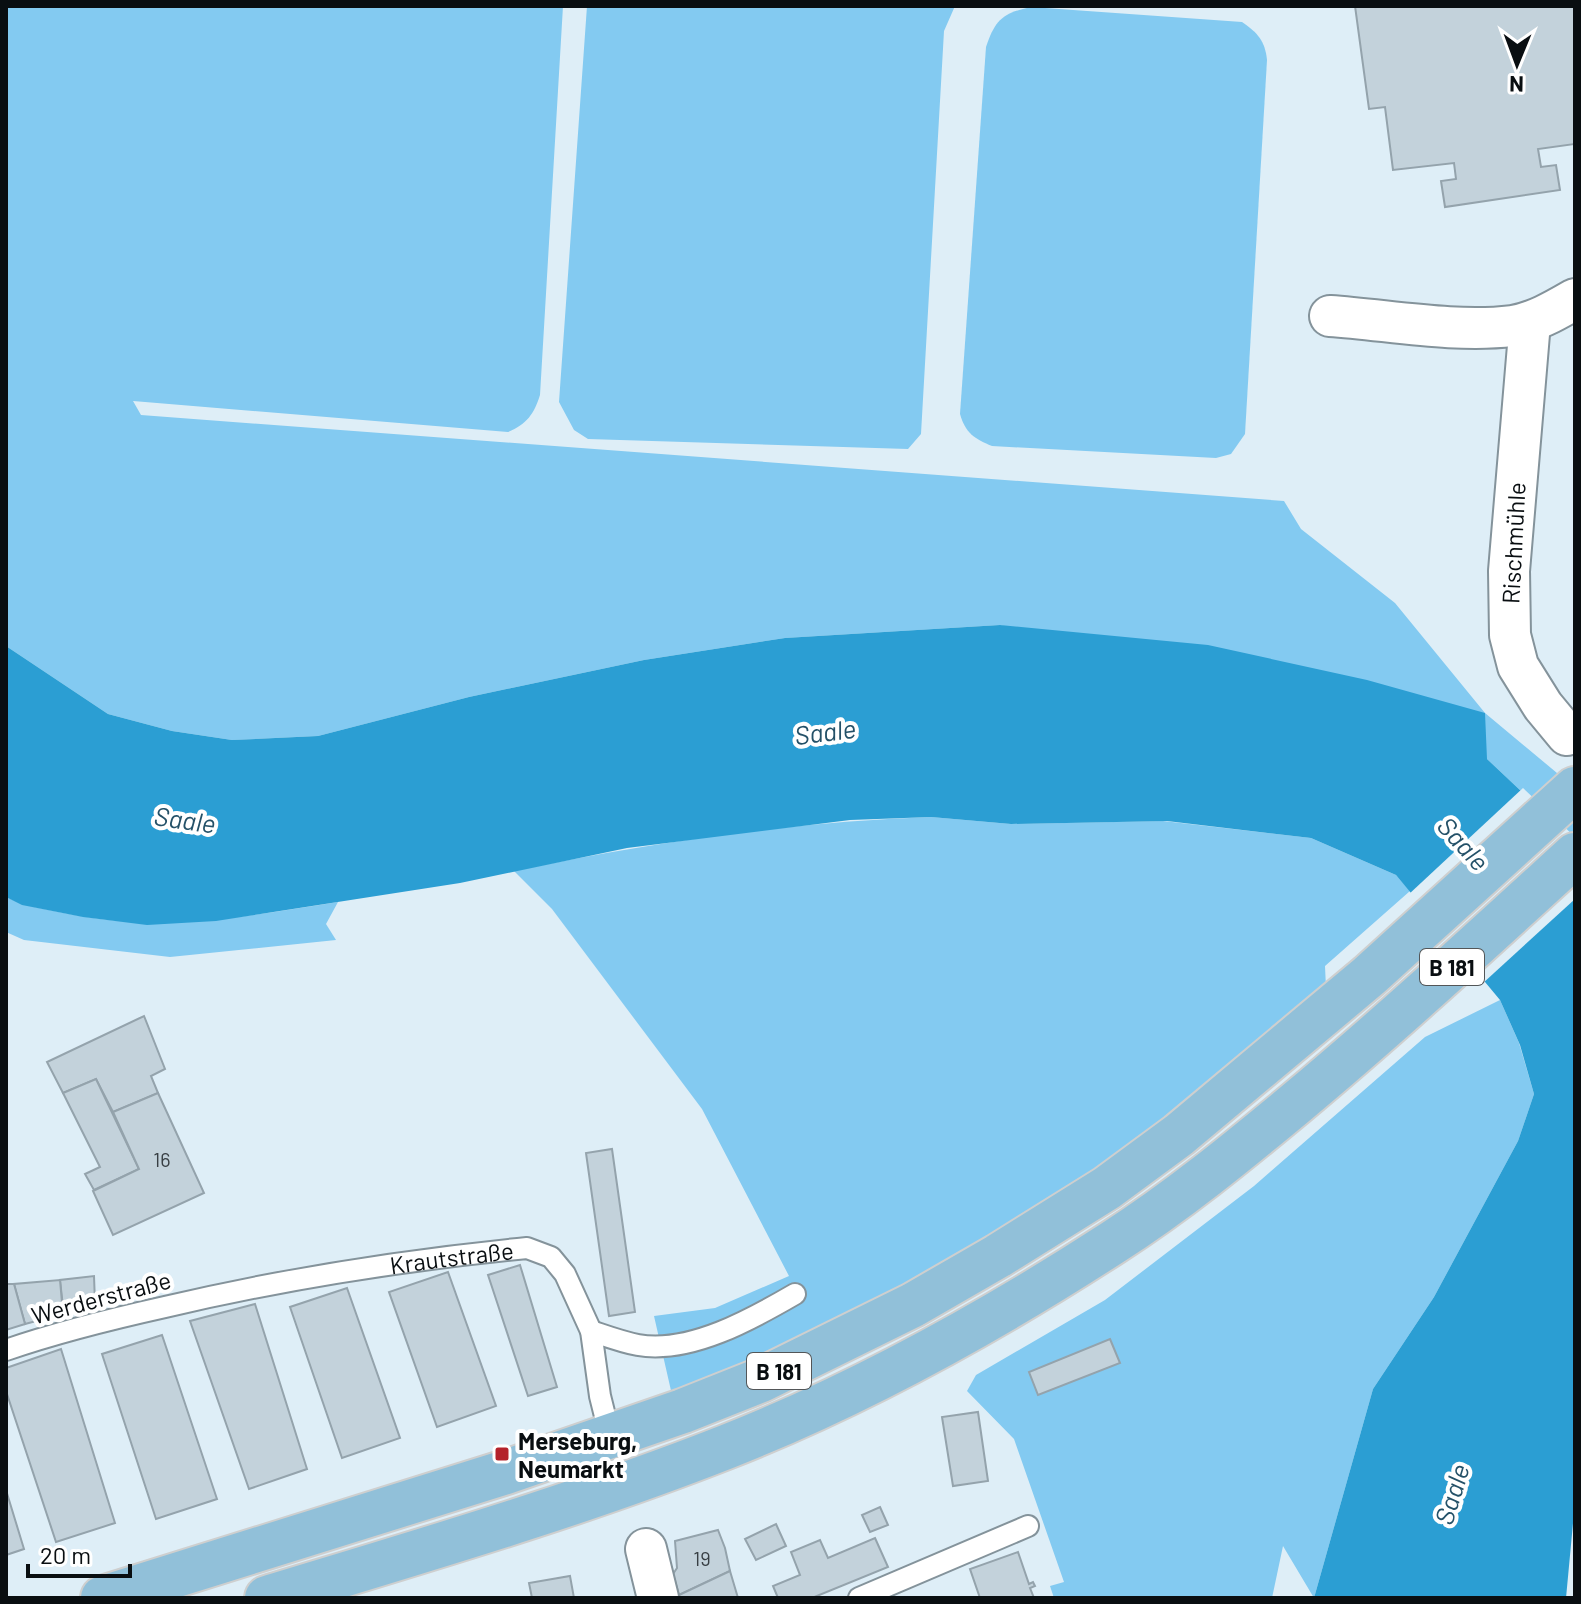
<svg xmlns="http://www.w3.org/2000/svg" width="1581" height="1604" font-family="Barlow,sans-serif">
<rect width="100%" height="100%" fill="#deeef7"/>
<g fill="#83caf1">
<path d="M6 6H563L540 395C534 414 527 424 508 432L133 401 141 415 1284 501 1301 529 1395 603 1485 713 1575 788V842L1487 759 1000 625 785 638 644 660 469 697 318 736 232 740 172 731 108 714 6 646Z"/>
<polygon points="587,6 955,6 944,31 921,434 908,449 588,439 574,430 559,402"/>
<path d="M1031 7 1242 22C1258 33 1265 41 1267 60L1245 434 1231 454 1216 458 992 446C974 439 965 432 960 414L986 47C995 20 1003 13 1031 7Z"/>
<path d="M931 817 1011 824 1163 821 1311 838 1396 875 1410 891 1325 966 1326 988 1134 1148 949 1265 808 1340 672 1395 654 1316 715 1308 789 1276 702 1109 552 909 514 871C653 842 790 822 931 817Z"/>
<path d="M6 897C25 906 44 909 64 913 163 933 241 917 338 902L326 924 336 940 170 957 24 940 6 932Z"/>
<polygon points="1500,1000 1519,1043 1534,1094 1518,1141 1434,1297 1373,1389 1314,1598 1283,1546 1272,1598 1054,1598 1050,1586 1064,1582 1014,1439 967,1391 976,1375 1105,1300 1254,1186 1425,1037"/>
</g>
<polygon fill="#2b9ed3" points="1000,625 1208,645 1367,680 1485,713 1487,759 1575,842 1575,1502 1566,1598 1314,1598 1373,1389 1434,1297 1518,1141 1534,1094 1520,1045 1500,1000 1396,875 1311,838 1167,821 1011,824 931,817 850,820 627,848 460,883 216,921 147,925 83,917 22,905 6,897 6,646 108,714 172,731 232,740 318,736 469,697 644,660 785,638"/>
<polygon fill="#deeef7" points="1523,788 1575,837 1575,899 1482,984 1408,895"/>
<g fill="#c3d2db" stroke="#94a3ac" stroke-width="2">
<polygon points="1355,6 1575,6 1575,144 1538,149 1541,167 1556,165 1560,190 1445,207 1441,181 1456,179 1454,163 1393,170 1385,107 1369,109"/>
<polygon points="144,1016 165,1069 151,1076 158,1093 113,1112 96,1079 63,1093 47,1062"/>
<polygon points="96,1079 139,1169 94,1190 85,1174 100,1167 63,1093"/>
<polygon points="158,1093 204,1193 113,1235 93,1191 139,1169 113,1112"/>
<polygon points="612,1149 635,1312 609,1316 586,1153"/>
<polygon points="520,1265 557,1387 528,1396 488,1275"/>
<polygon points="448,1272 496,1406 437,1427 389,1292"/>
<polygon points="94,1276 95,1303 63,1307 60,1280"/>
<polygon points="60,1280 63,1314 25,1324 14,1284"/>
<polygon points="6,1284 14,1284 25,1324 6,1330"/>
<polygon points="347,1288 400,1438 342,1458 290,1307"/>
<polygon points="255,1304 307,1469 249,1489 190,1321"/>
<polygon points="162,1335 217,1499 156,1519 102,1354"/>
<polygon points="1110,1339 1120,1363 1038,1395 1029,1372"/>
<polygon points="61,1349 115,1523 56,1542 6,1391 6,1368"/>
<polygon points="978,1412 988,1481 953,1486 942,1417"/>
<polygon points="6,1490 24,1549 6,1555"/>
<polygon points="880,1507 888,1525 870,1532 862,1515"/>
<polygon points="776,1524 786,1546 756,1560 745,1539"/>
<polygon points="718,1530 725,1548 730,1571 679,1595 673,1574 677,1568 675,1541"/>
<polygon points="875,1538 888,1567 812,1598 778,1598 773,1586 800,1575 791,1552 820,1540 828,1558"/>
<polygon points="1018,1552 1029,1584 1033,1582 1035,1586 1030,1588 1034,1598 980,1598 970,1569"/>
<polygon points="730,1571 738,1598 680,1598 679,1595"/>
<polygon points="570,1576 574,1598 532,1598 529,1583"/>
</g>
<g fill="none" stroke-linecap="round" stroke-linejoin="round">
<defs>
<g id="service">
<path d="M591 1331C606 1336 622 1342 638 1345 690 1354 752 1319 795 1294"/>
<path id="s1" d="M6 1350C58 1332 111 1319 165 1307 284 1279 405 1260 527 1248L551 1257 565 1274 591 1331 600 1396 610 1436"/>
<polyline points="859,1598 1028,1526"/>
</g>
<g id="minor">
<path d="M1330 316C1388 320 1455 333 1512 326 1534 323 1556 310 1575 299"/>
<polyline points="1530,322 1509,571 1510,635 1518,666 1543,706 1567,735"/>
<polyline points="646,1549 658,1598"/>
</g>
<g id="primary">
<polyline points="103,1598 506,1472 683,1411 761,1380 913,1305 998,1256 1107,1188 1179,1135 1369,976 1575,789"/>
<path d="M267 1598C421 1551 576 1506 726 1447 860 1394 990 1322 1112 1243 1176 1202 1236 1153 1295 1104 1391 1024 1483 939 1575 855"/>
</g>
</defs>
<use href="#service" stroke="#84939b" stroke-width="24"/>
<use href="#minor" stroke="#84939b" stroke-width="44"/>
<use href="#primary" stroke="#cecfcf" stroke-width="48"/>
<use href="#service" stroke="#fff" stroke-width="20"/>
<use href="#minor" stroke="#fff" stroke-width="40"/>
<use href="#primary" stroke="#91c0d9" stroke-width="44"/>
</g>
<rect fill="#b4222b" stroke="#fff" stroke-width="3" x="494" y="1446" width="16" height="16" rx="4"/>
<g text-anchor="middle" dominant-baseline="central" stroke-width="8" stroke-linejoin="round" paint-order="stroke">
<g font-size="20" fill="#383f44">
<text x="162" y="1159">16</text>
<text x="702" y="1558">19</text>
</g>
<g fill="#fff" stroke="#535658" stroke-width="2">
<rect x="1420" y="949" width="64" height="36" rx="6"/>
<rect x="747" y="1353" width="64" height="36" rx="6"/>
</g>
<g font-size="22" font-weight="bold" fill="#090e11">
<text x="1452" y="967">B 181</text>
<text x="779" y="1371">B 181</text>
</g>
<g font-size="24" fill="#090e11" stroke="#fff">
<text transform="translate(1513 543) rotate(-87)">Rischmühle</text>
<text stroke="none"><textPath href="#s1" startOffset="456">Krautstraße</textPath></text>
<text transform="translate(101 1297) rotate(-15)">Werderstraße</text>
</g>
<g font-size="24" font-weight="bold" fill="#090e11" stroke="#fff" text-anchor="start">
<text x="518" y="1440">Merseburg,<tspan x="518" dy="28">Neumarkt</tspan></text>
</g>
<g font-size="26" font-style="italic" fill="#245168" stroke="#fff">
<text transform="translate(825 731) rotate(-7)">Saale</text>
<text transform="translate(185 819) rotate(8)">Saale</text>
<text transform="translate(1464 843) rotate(48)">Saale</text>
<text transform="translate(1451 1494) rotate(-73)">Saale</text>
</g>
</g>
<rect width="1581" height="1604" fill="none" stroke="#090e11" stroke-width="16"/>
<g transform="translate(1517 64) rotate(181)" stroke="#ffffff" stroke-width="6" paint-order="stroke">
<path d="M0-6L14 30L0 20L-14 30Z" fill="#090e11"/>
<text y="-12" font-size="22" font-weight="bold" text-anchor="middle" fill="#090e11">N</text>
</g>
<path d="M28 1564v12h102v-12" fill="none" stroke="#090e11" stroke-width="4"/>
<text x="40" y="1564" font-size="24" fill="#090e11" stroke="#ffffff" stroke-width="6" paint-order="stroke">20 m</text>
</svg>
